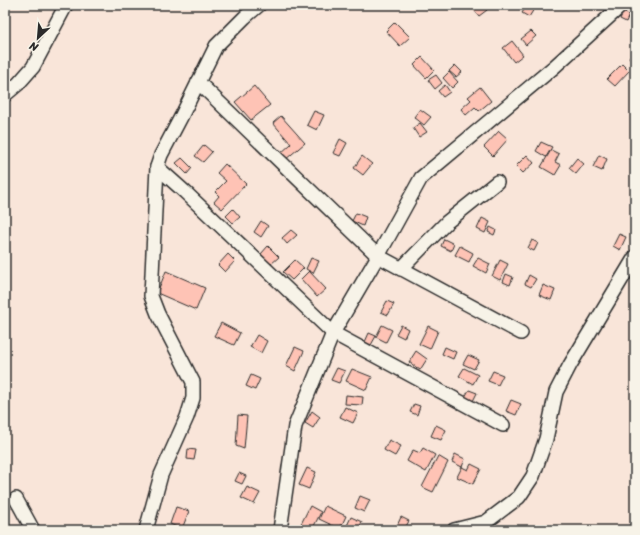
<svg xmlns="http://www.w3.org/2000/svg" width="640" height="535" font-family="Sriracha,sans-serif">
<rect width="100%" height="100%" fill="#f9e5d9"/>
<filter id="ink" filterUnits="userSpaceOnUse"><feTurbulence type="fractalNoise" baseFrequency=".025" numOctaves="2"/><feDisplacementMap in="SourceGraphic" scale="8" xChannelSelector="R" yChannelSelector="G"/><feConvolveMatrix kernelMatrix="1 2 1 2 8 2 1 2 1" color-interpolation-filters="sRGB"/></filter>
<g filter="url(#ink)">
<g fill="#fec3b5" stroke="#2b2b2b">
<polygon points="470,5 484,5 487,10 479,16"/>
<polygon points="527,5 534,9 529,17 522,13"/>
<polygon points="623,12 629,15 626,22 620,19"/>
<polygon points="395,22 410,37 400,46 386,31"/>
<polygon points="531,31 536,36 526,45 521,39"/>
<polygon points="512,41 523,55 514,62 503,48"/>
<polygon points="635,51 635,64 629,57"/>
<polygon points="422,57 434,70 426,78 414,65"/>
<polygon points="622,64 629,71 615,86 607,79"/>
<polygon points="455,65 462,72 456,77 449,71"/>
<polygon points="449,72 458,82 452,88 443,78"/>
<polygon points="436,75 442,83 435,89 428,80"/>
<polygon points="445,85 450,92 443,97 438,91"/>
<polygon points="254,86 270,105 251,120 235,102"/>
<polygon points="480,87 491,101 479,111 475,107 466,115 461,109 471,100 468,97"/>
<polygon points="420,109 431,117 424,125 414,117"/>
<polygon points="314,111 324,115 317,130 307,125"/>
<polygon points="281,116 305,143 285,160 280,154 291,144 273,123"/>
<polygon points="420,123 427,132 419,137 413,128"/>
<polygon points="499,131 508,139 493,156 484,147"/>
<polygon points="340,139 347,143 340,156 333,153"/>
<polygon points="541,142 552,147 546,157 536,151"/>
<polygon points="204,145 212,152 203,162 195,156"/>
<polygon points="551,150 559,154 555,162 561,165 555,175 541,167"/>
<polygon points="527,155 534,163 523,173 516,166"/>
<polygon points="599,155 607,159 602,171 593,167"/>
<polygon points="362,156 372,164 363,175 354,168"/>
<polygon points="182,158 192,168 187,174 176,163"/>
<polygon points="577,158 584,164 576,174 569,168"/>
<polygon points="225,164 246,184 222,209 214,202 219,196 215,192 226,181 217,173"/>
<polygon points="233,209 240,217 233,223 226,216"/>
<polygon points="356,213 366,217 363,226 352,221"/>
<polygon points="482,218 490,222 485,233 477,229"/>
<polygon points="261,221 268,226 261,237 254,232"/>
<polygon points="490,227 496,230 494,235 488,232"/>
<polygon points="291,230 297,235 287,244 282,238"/>
<polygon points="619,234 626,237 620,250 613,246"/>
<polygon points="444,239 454,244 451,251 441,246"/>
<polygon points="532,240 538,243 534,251 528,248"/>
<polygon points="268,246 279,257 271,264 261,254"/>
<polygon points="460,246 473,253 469,262 455,255"/>
<polygon points="228,254 235,261 225,272 218,265"/>
<polygon points="311,258 319,261 313,273 306,269"/>
<polygon points="478,258 490,264 486,273 473,266"/>
<polygon points="295,260 304,268 292,280 283,272"/>
<polygon points="500,260 508,264 500,280 492,276"/>
<polygon points="166,271 205,288 196,310 157,293"/>
<polygon points="309,271 326,289 317,297 301,279"/>
<polygon points="506,274 513,277 510,285 503,282"/>
<polygon points="529,275 536,279 531,287 525,284"/>
<polygon points="543,285 555,290 551,300 539,295"/>
<polygon points="387,301 394,304 388,315 381,312"/>
<polygon points="221,323 240,333 234,345 214,336"/>
<polygon points="382,325 392,330 386,342 376,337"/>
<polygon points="401,325 408,329 404,338 396,334"/>
<polygon points="428,326 438,331 430,349 419,344"/>
<polygon points="369,333 376,336 371,345 365,342"/>
<polygon points="257,335 267,341 261,353 250,347"/>
<polygon points="295,347 304,351 295,371 286,366"/>
<polygon points="445,347 456,352 453,359 442,354"/>
<polygon points="416,351 427,359 420,370 409,362"/>
<polygon points="468,355 479,360 474,369 463,364"/>
<polygon points="337,368 345,371 339,383 331,380"/>
<polygon points="464,368 478,375 473,384 459,376"/>
<polygon points="352,369 372,377 366,390 346,381"/>
<polygon points="493,371 503,375 498,385 488,381"/>
<polygon points="251,375 260,379 255,390 246,386"/>
<polygon points="469,390 477,393 473,401 465,397"/>
<polygon points="346,395 363,397 362,405 345,404"/>
<polygon points="511,400 521,404 516,415 506,411"/>
<polygon points="414,404 420,406 417,415 410,412"/>
<polygon points="345,407 358,413 353,423 340,417"/>
<polygon points="312,411 320,417 313,428 305,423"/>
<polygon points="238,415 247,416 244,449 236,446"/>
<polygon points="436,425 446,430 441,440 431,436"/>
<polygon points="389,440 401,446 395,456 384,450"/>
<polygon points="423,448 435,455 426,472 407,461 413,450 420,453"/>
<polygon points="188,449 196,450 194,460 187,459"/>
<polygon points="455,454 465,459 462,467 452,462"/>
<polygon points="438,456 448,462 433,492 422,487"/>
<polygon points="471,464 481,469 473,484 457,477 462,467 468,470"/>
<polygon points="307,468 316,472 309,489 299,485"/>
<polygon points="239,473 246,476 242,484 235,481"/>
<polygon points="247,487 260,493 254,504 241,498"/>
<polygon points="360,496 370,500 364,512 355,508"/>
<polygon points="310,506 321,512 312,530 308,530 300,526"/>
<polygon points="325,506 346,516 340,529 319,519"/>
<polygon points="176,507 189,511 182,529 170,524"/>
<polygon points="351,517 362,522 358,530 345,530"/>
<polygon points="401,517 409,521 404,530 400,530 396,528"/>
</g>
<g fill="none" stroke-linecap="round" stroke-linejoin="round">
<defs>
<g id="minor">
<polyline points="198,82 378,256 521,333"/>
<polyline points="5,95 18,84 33,67 66,5"/>
<polyline points="157,167 185,192 333,333 503,425"/>
<polyline points="401,269 447,222 497,182"/>
<polyline points="16,499 33,530"/>
<polyline points="146,530 161,475 187,417 193,398 193,382 158,314 151,296 157,167 161,155 181,117 216,46 245,17 259,5"/>
<polyline points="280,530 295,426 333,333 378,256 421,178 554,67 622,5"/>
<polyline points="454,530 486,522"/>
<polyline points="479,530 486,522 519,497 533,476 546,439 556,392 570,365 635,257"/>
</g>
</defs>
<use href="#minor" stroke="#2b2b2b" stroke-width="16"/>
<use href="#minor" stroke="#f7f3e8" stroke-width="13"/>
</g>
</g>
<rect width="640" height="535" fill="none" stroke="#f7f3e8" stroke-width="20"/>
<rect x="10" y="10" width="620" height="515" fill="none" stroke="#2b2b2b" stroke-width="1.5" filter="url(#ink)"/>
<g transform="translate(38 38) rotate(206)" stroke="#f7f3e8" stroke-width="3" paint-order="stroke">
<path d="M0-3L7 15L0 10L-7 15Z" fill="#2b2b2b"/>
<text y="-6" font-size="11" font-weight="bold" text-anchor="middle" fill="#2b2b2b">N</text>
</g>
</svg>
